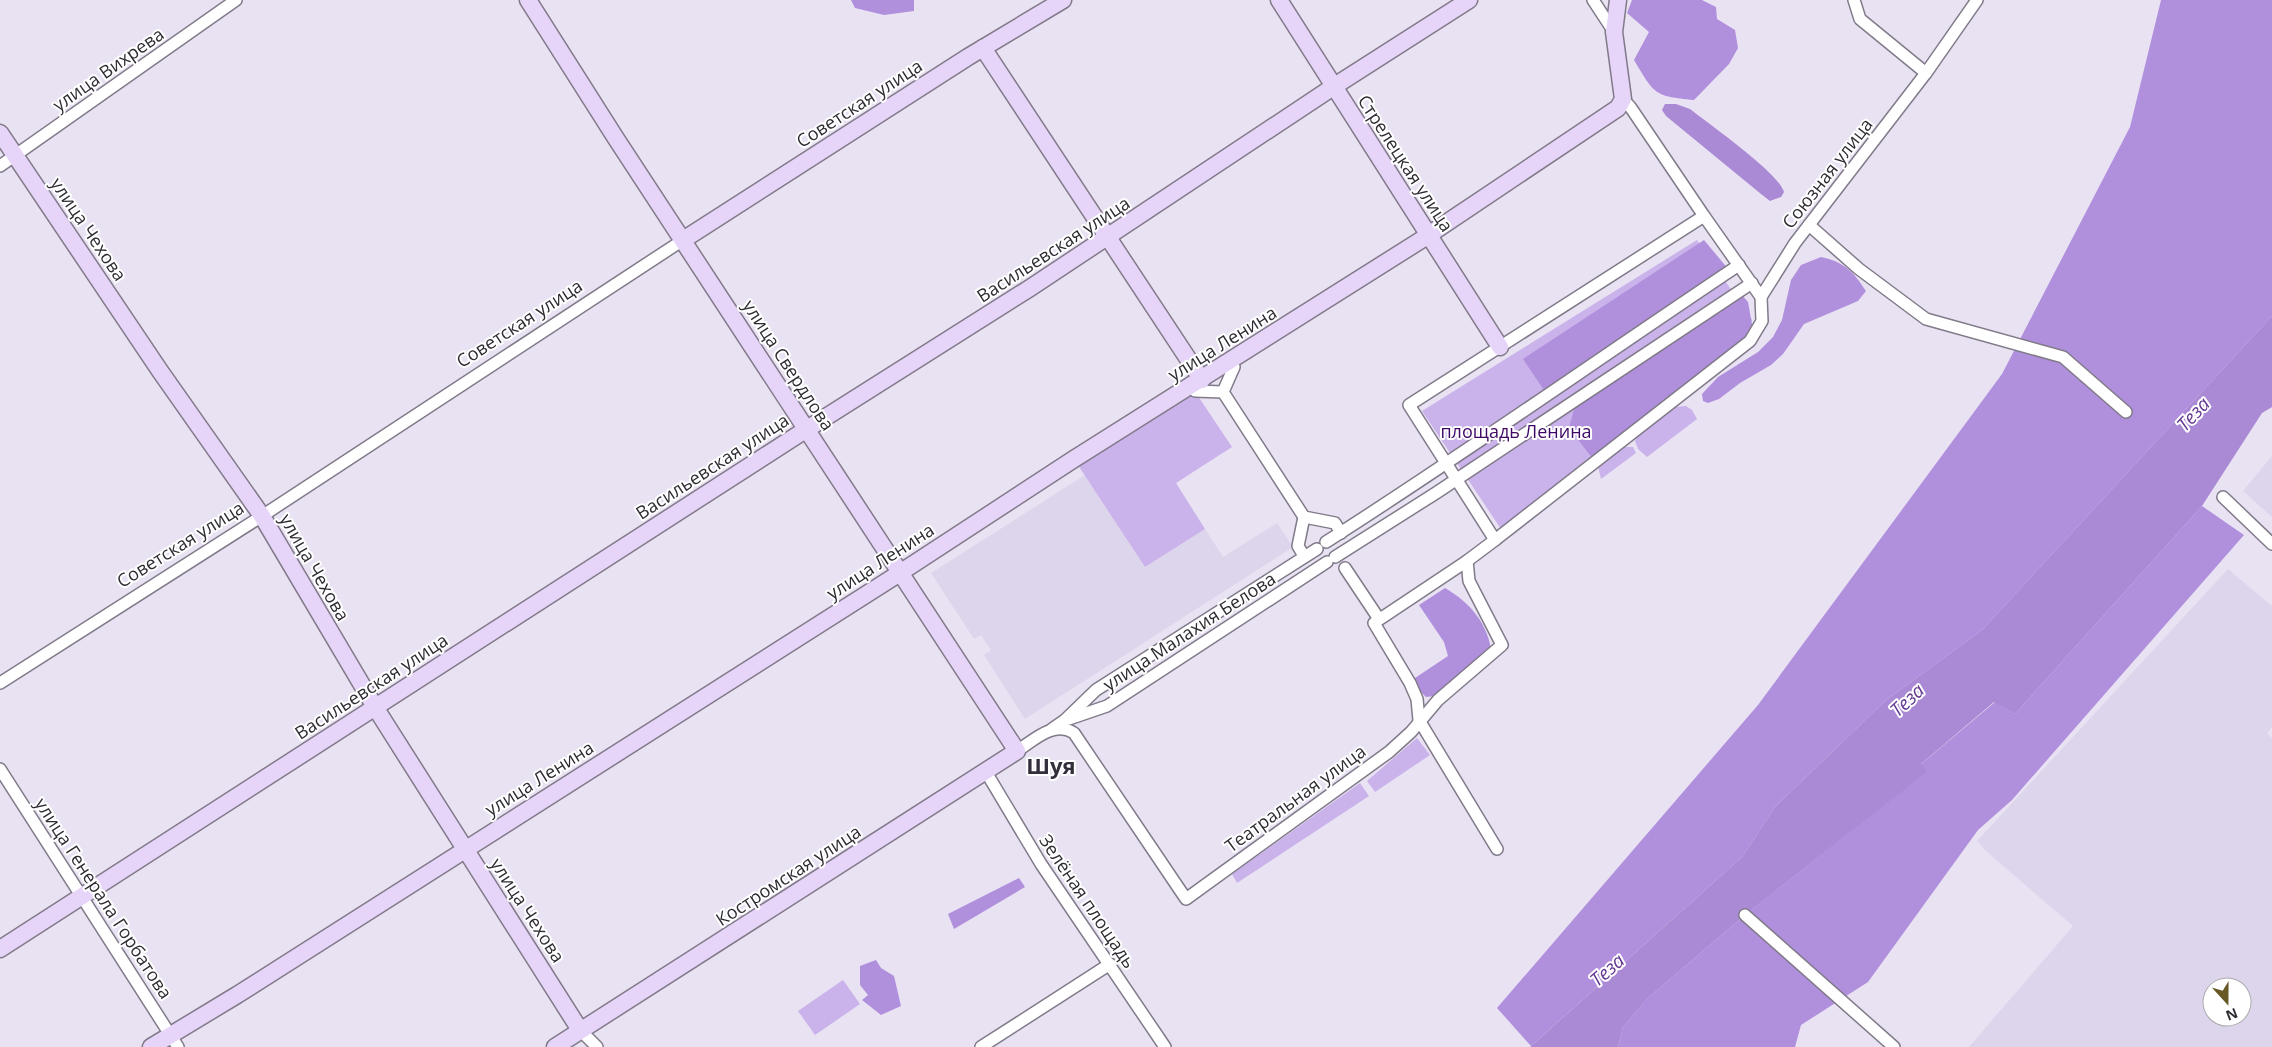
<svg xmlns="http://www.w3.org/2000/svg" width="2272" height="1047" font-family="'Open Sans',sans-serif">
<rect width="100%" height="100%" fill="#e9e2f3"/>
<g fill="#ddd5ec" fill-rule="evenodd">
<polygon points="2272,456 2272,517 2243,491"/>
<polygon points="1085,475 1145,567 1205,529 1223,557 1277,523 1293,547 1025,719 984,655 991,650 981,635 974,639 931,573"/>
<path d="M2228 569 2272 606V727L2267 733 2272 738V1047H1969L2073 926 1986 851 1977 841ZM2212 987H2242V1017H2212Z"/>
</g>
<g fill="#cab2eb">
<polygon points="1697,240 1752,320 1746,336 1501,529 1422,411"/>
<polygon points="1192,387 1232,447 1176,483 1205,529 1145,567 1074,459"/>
<polygon points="1686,406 1692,410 1697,419 1647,457 1638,449 1635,441 1638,434 1675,407"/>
<polygon points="1622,447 1633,447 1636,453 1601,479 1598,466"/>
<polygon points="1417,738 1430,755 1375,792 1367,781"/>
<polygon points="1360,783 1369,796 1237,883 1232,874"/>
<polygon points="843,980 860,1004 815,1035 798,1011"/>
</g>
<g fill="#b08fdc">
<polygon points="851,0 914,0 914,11 884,15 855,8"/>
<path d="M1632 0H1702L1716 7 1717 19 1735 30 1738 48 1729 64 1694 100C1654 96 1655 95 1634 60L1649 32 1627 13Z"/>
<polygon points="2161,0 2272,0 2272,316 1982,630 1885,701 1775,807 1742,857 1531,1046 1497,1008 1758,705 2002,374 2130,127"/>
<polygon points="1704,240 1734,276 1550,399 1523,359"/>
<path d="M1821 257C1844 262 1853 271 1866 291L1858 301 1804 324 1783 354 1771 365 1740 383 1719 399 1708 403 1703 401 1702 394 1718 377 1758 352 1773 337 1782 320 1791 280 1801 265Z"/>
<polygon points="1742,295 1748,302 1753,330 1593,459 1569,428 1574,409"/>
<polygon points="2202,506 2244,535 2012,800 1978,830 1868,982 1801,1025 1795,1047 1618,1047 1623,1027 1648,998 1745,915 1926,772 1920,765 1995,702 2015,714"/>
<path d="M1445 588C1471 603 1488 624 1492 654L1435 696 1426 697 1415 686V678L1448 656 1444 642 1419 605Z"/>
<polygon points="1019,878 1025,887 954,929 948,914"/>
<polygon points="876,960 881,968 894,976 901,1006 881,1015 862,1000 868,995 860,985 860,966"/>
</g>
<g fill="#aa89d5">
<path d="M1665 104H1676L1690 109C1709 124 1779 173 1784 192L1781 197 1770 201 1761 194 1666 116 1662 110Z"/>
<polygon points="2272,316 2272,407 2262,413 2202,506 2015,714 1994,702 1921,764 1927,772 1745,915 1648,998 1623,1027 1618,1047 1530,1047 1742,857 1775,807 1885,701 1982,630"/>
</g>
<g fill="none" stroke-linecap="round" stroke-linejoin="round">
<defs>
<g id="street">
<polyline points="1593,0 1614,32"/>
<polyline points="1854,0 1860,19 1926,73"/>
<polyline points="1623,99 1631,108 1704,216"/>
<polyline points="0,166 236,0"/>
<polygon points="1704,216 1761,297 1762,321 1750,341 1495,540 1409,405"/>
<polyline points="1809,225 1859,269 1926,319 2063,357 2126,412"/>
<polyline points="1761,297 1795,243 1926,73 1977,0"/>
<polyline points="1234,367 1223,392 1304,517 1335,523 1341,533"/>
<polyline points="1195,391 1223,392"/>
<polyline points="2223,497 2272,544"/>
<polyline points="1304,517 1298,546 1304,556"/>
<polyline points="1495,540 1467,561 1374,623 1410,683 1417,699 1419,720 1497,849"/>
<path d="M1326 542C1466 453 1601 357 1739 265"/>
<polyline points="1335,557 1436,493 1752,283"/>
<polyline points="1345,568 1379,619"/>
<polyline points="0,683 262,516 683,240"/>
<polyline points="1069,719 1107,706 1327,562"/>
<polyline points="1052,729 1065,720 1096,690 1317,549"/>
<path d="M1017 751C1034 740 1054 720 1074 733L1186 899 1389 752 1411 732 1438 700 1502 645 1469 581 1467 561"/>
<polyline points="0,769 178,1047"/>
<polyline points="986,772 1041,864 1165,1047"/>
<polyline points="1745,915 1894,1047"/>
<polyline points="580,1030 597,1047"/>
<polyline points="981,1047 1110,964"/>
</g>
<g id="secondary">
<polyline points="528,0 615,137 1017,751 555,1047"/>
<polyline points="1279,0 1500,347"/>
<polyline points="983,48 1202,380"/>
<polyline points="0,133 160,371 262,516 375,707 580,1030"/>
<polyline points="683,240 968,57 1063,0"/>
<polyline points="0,949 796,436 1030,288 1333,87 1469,0"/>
<polyline points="151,1047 237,995 892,578 1074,459 1421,240 1618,108 1623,99 1614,32 1618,0"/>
</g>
</defs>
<use href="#street" stroke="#807a89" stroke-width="14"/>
<use href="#secondary" stroke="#807a89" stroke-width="19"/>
<use href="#street" stroke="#fff" stroke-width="11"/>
<use href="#secondary" stroke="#e6d5f8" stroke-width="16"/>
</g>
<g text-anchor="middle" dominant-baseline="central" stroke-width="4" stroke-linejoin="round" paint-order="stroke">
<g font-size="18" fill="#2e2b32" stroke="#fff">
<text transform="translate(108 69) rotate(-35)">улица Вихрева</text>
<text transform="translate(859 103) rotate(-33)">Советская улица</text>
<text transform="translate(1406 163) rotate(57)">Стрелецкая улица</text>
<text transform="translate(1827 173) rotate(-52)">Союзная улица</text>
<text transform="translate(89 229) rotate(56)">улица Чехова</text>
<text transform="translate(1053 249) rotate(-33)">Васильевская улица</text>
<text transform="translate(519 323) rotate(-33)">Советская улица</text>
<text transform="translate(1222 343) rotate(-32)">улица Ленина</text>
<text transform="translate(789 365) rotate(57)">улица Свердлова</text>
<text transform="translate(712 466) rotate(-33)">Васильевская улица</text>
<text transform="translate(180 544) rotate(-32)">Советская улица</text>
<text transform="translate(880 561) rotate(-33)">улица Ленина</text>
<text transform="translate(315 567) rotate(60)">улица Чехова</text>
<text transform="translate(1189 631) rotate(-33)">улица Малахия Белова</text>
<text transform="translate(371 686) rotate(-33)">Васильевская улица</text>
<text transform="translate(539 778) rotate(-32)">улица Ленина</text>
<text transform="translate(1295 798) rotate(-36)">Театральная улица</text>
<text transform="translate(788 875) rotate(-33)">Костромская улица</text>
<text transform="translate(104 898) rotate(57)">улица Генерала Горбатова</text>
<text transform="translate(1088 901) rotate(56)">Зелёная площадь</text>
<text transform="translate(528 910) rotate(57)">улица Чехова</text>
</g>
<g font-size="18" fill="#3e0866" stroke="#fff">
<text x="1516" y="431">площадь Ленина</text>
</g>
<g font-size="19" font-style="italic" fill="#643893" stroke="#fff">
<text transform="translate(2193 414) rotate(-47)">Теза</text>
<text transform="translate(1907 700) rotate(-43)">Теза</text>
<text transform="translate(1607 970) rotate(-41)">Теза</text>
</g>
<g font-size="22" font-weight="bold" fill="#332e3b" stroke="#fff">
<text x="1051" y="765">Шуя</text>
</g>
</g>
<g transform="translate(2227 1002) rotate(159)"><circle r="24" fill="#ffffff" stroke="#abaaad"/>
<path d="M0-4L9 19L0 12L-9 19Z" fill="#675825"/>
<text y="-8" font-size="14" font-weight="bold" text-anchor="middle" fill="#2e2b32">N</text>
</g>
</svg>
